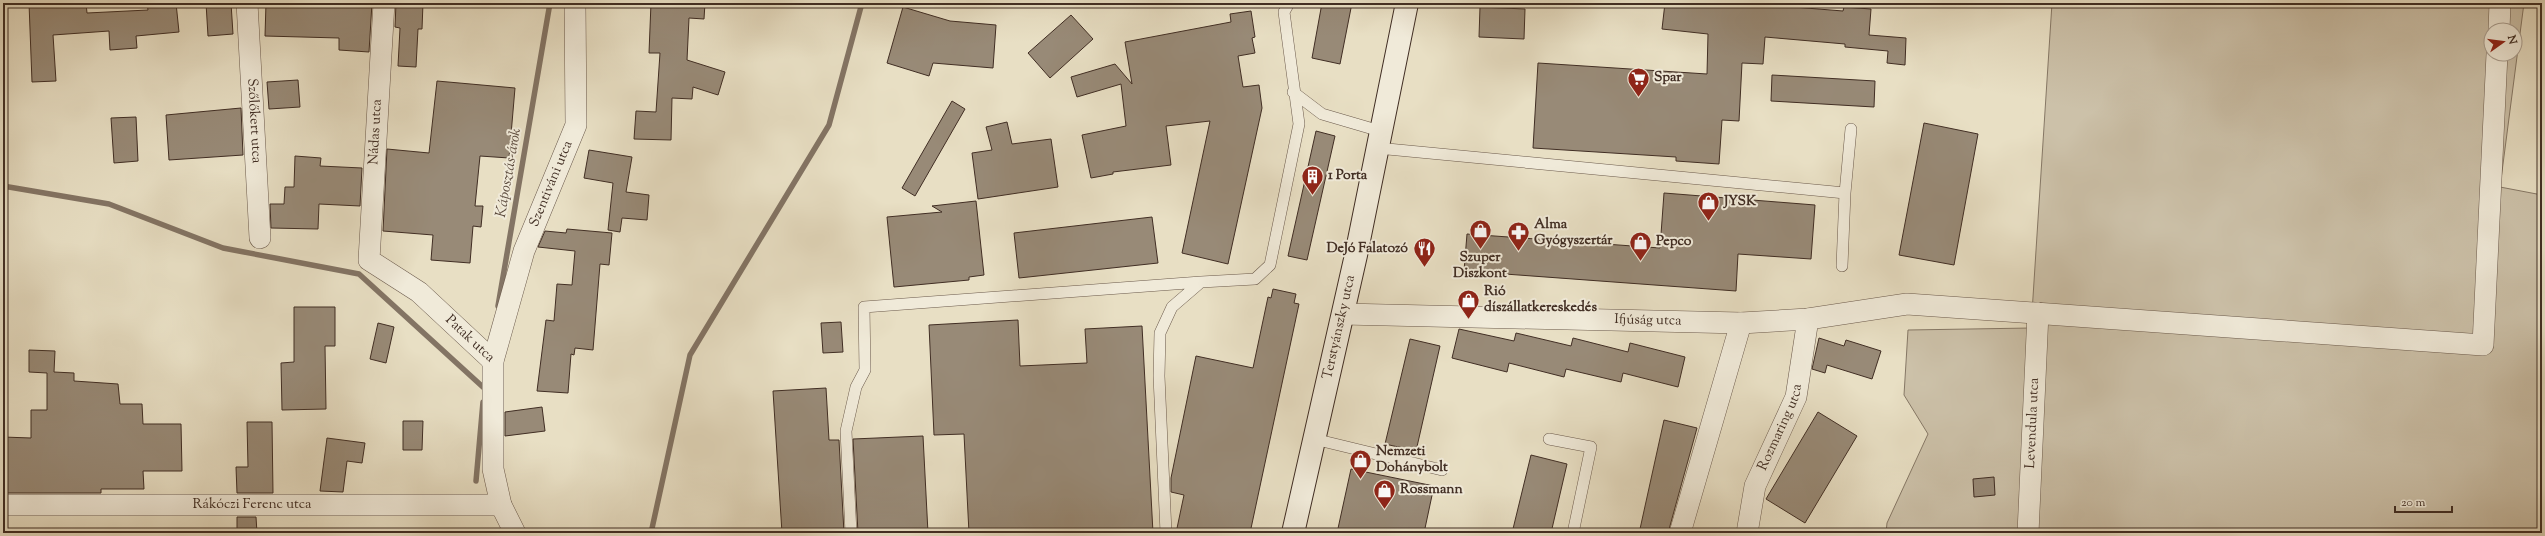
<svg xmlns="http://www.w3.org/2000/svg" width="2545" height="536" font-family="'Sorts Mill Goudy',serif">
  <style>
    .green { fill: #ccc1a9; stroke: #867866; fill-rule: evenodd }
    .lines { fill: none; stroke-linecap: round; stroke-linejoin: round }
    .stream { stroke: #837464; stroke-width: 5.5 }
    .building { fill: #988a77; stroke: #412e24 }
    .lane-casing { stroke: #6b5a4c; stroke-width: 12 }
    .street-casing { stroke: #6b5a4c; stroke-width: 22 }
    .secondary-casing { stroke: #412e24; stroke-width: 24 }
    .lane { stroke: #f0ead9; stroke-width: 11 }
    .street { stroke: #f0ead9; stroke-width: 21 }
    .secondary { stroke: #f0ead9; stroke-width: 22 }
    .labels { text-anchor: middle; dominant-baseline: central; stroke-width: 4; stroke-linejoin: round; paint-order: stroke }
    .poi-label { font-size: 14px; font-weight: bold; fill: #412e24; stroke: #f0ead9; text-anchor: start }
    .street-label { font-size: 14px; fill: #412e24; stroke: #f0ead9 }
    .water-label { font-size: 15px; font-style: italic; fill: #5c4b3e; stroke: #f0ead9 }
  </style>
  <rect width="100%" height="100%" fill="#e8dfc4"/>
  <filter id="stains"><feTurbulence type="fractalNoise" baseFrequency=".005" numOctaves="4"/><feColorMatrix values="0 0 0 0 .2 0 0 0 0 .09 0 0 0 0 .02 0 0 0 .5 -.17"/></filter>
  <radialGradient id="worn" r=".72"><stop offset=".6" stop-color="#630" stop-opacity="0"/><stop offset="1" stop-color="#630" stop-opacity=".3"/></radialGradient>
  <path class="green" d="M2052 3H2524L2500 187 2542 195V533H1886L1887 523 1928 434 1904 395 1908 330 2031 328ZM2491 30H2515V54H2491Z"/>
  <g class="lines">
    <path class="stream" d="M3 186 109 204 223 248 359 274 484 388
      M498 306 550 3
      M476 481 483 402
      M651 533 690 355 829 125 862 3"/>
  </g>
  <path class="building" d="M29 3H86L87 13 148 10 147 3H176L179 32 136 36 137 48 110 50 109 31 53 35 56 81 32 82Z
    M206 3H231L233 34 208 36Z
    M266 3H372L369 52 339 50V38L265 36Z
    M396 3H423L422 29H418L416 67 398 66 400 28 395 27Z
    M651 3H705L704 19 689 18 687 60 725 72 718 95 693 87 692 99 672 98 671 140 634 139 636 111 656 112 660 53H649Z
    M1322 3H1352L1340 64 1312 58Z
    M1665 3H1744L1843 11 1844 7 1871 9 1869 35 1906 38 1905 65 1887 63 1888 51 1845 47V44L1765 37 1763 64 1742 63 1739 121 1722 120 1719 164 1676 161V157L1533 148 1538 63 1707 74 1708 34 1662 29Z
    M903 7 950 21 996 25 993 68 933 63 929 76 887 63Z
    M1480 7 1525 9 1524 39 1479 37Z
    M1251 11 1255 37 1252 38 1255 53 1238 56 1243 87 1259 85 1262 108 1228 264 1182 253 1210 121 1166 126 1171 165 1113 172V174L1091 178 1082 135 1126 126 1121 84 1077 97 1071 77 1115 64 1132 84 1125 42 1231 22 1230 14Z
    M1071 15 1093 39 1050 78 1028 53Z
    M1772 75 1875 81 1874 107 1771 101Z
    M298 80 300 107 269 109 267 82Z
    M437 81 515 88 509 158 480 156 475 206H483L481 227 473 226 470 263 431 260 433 235 383 231 387 149 429 153Z
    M952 101 965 109 915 196 902 188Z
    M241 108 243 155 169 160 166 115Z
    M136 117 138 161 114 163 111 118Z
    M1007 122 1012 144 1051 139 1058 187 978 199 972 153 992 150 986 127Z
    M1924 123 1978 134 1954 265 1899 255Z
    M1316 131 1335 136 1307 260 1288 256Z
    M589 150 632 157 626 192 649 195 647 220 622 218 620 232 608 230 613 183 584 178Z
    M295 156 321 158 320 166 362 168 360 206 319 204 318 229 271 228 270 204H284L285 187H294Z
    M1664 193 1815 205 1811 259 1738 254 1736 291 1464 271 1467 234 1660 248Z
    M976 201 984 275 969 277V280L894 287 887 217 942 212 932 206Z
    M1152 217 1158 263 1019 278 1014 233Z
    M567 229 612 233 609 265 600 264 593 350 575 348 574 355 571 354 568 393 537 391 546 320 554 321 557 284 572 285 575 251 538 247 545 231 566 233Z
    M1273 289 1296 294 1294 303 1299 304 1250 533H1176L1184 495 1171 492V478L1196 356 1253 368 1268 297 1271 298Z
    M294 307H335V346H325L326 409 282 410 281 363 294 362Z
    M1018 320 1020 366 1087 363 1085 329 1142 326 1153 533H969L964 434 934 435 929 325Z
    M841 322 843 352 823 353 821 323Z
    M378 323 394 327 386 363 370 359Z
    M1459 329 1514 341 1516 333 1571 346 1573 338 1628 352 1630 343 1685 357 1678 387 1623 373 1621 382 1566 369 1564 377 1509 363 1507 372 1452 358Z
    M1819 338 1844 346 1846 340 1881 351 1872 379 1827 365 1825 373 1812 369Z
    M1410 339 1440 346 1416 451 1385 444Z
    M29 350 55 351 54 372 74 373V381L118 384 120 404H142L143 424H181L182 471H143L144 489H101V493H3V437L31 438V410H47V373L29 372Z
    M826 388 829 440H839L844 533H782L773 391Z
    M542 407 545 431 505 436V412Z
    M1818 412 1857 436 1805 523 1766 499Z
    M1664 420 1697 428 1668 533H1658L1640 529Z
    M403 421H423L422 450H403Z
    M247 422H272L273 493H237L236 467H248Z
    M923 436 928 533H858L853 439Z
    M327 438 365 443 362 463 347 461 343 492 320 491Z
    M1531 455 1567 464 1551 533H1512Z
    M1351 469 1434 486 1424 533H1337Z
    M1994 477 1995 495 1974 497 1973 479Z
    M237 517H256L257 533H237Z"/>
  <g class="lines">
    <defs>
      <path id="lane" d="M1293 92 1322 114 1380 131
        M1377 148 1845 193 1851 129
        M1842 266 1845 193
        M1314 439 1442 470
        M1549 439 1591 447 1573 533
        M851 533 846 431 856 387 865 370 864 307 1201 282
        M1166 533 1159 376 1160 333 1172 307 1201 282 1255 279 1270 265 1299 124 1284 12 1289 3"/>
      <g id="street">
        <path id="s1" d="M247 3 260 238"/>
        <path id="s2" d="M384 3 369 260 419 292 493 361"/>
        <path d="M2499 30 2500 3"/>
        <path id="s3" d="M1343 314 1741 323 1808 319 1907 304 2483 345 2497 54"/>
        <path id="s4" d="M3 505H501"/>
        <path id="s5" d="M515 533 501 505 493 469V361L524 251 576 125 575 3"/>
        <path d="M1680 533 1741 323"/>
        <path id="s6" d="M1747 533 1755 486 1796 397 1808 319"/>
        <path id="s7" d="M2028 533 2038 313"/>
      </g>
      <g id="secondary">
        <path id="s8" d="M1293 533 1356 255 1407 3"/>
      </g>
    </defs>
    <use href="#lane" class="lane-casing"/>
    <use href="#street" class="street-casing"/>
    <use href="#secondary" class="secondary-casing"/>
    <use href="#lane" class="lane"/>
    <use href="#street" class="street"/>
    <use href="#secondary" class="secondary"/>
  </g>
  <defs>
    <symbol id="supermarket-pin" viewBox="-11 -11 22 30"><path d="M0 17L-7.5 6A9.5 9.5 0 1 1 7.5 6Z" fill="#8f2418" stroke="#f0ead9"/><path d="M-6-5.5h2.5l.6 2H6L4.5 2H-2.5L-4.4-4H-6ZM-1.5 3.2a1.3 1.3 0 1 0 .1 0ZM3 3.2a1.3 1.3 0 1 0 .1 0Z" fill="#fff"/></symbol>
    <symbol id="building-pin" viewBox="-11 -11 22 30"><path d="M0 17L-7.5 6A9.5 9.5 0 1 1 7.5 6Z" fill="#8f2418" stroke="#f0ead9"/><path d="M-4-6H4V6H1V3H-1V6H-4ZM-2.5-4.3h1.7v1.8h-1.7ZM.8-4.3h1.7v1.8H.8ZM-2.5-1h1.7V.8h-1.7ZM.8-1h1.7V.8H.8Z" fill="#fff"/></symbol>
    <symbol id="shop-pin" viewBox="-11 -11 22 30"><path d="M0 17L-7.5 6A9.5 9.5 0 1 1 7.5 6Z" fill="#8f2418" stroke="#f0ead9"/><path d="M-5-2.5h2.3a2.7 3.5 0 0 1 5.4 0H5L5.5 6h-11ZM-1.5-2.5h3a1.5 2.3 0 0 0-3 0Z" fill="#fff"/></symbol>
    <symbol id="pharmacy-pin" viewBox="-11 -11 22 30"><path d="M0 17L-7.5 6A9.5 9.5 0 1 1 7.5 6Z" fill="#8f2418" stroke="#f0ead9"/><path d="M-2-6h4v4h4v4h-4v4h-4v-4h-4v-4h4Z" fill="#fff"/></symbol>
    <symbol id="restaurant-pin" viewBox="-11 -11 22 30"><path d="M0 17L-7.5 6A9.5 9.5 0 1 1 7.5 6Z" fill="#8f2418" stroke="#f0ead9"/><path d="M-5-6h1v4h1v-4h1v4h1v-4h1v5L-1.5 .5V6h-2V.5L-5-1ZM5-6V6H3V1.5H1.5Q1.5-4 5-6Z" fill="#fff"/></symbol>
  </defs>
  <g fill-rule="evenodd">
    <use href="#supermarket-pin" x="1626" y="66" width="25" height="34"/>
    <use href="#building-pin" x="1300" y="164" width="25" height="34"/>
    <use href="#shop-pin" x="1696" y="190" width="25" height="34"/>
    <use href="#shop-pin" x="1468" y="218" width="25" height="34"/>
    <use href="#pharmacy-pin" x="1506" y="220" width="25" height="34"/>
    <use href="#shop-pin" x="1628" y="230" width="25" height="34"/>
    <use href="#restaurant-pin" x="1412" y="236" width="25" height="34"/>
    <use href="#shop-pin" x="1456" y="288" width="25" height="34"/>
    <use href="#shop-pin" x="1348" y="448" width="25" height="34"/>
    <use href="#shop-pin" x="1372" y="478" width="25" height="34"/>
  </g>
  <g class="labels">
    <g class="poi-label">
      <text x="1654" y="78">Spar</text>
      <text x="1328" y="176">1 Porta</text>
      <text x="1724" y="202">JYSK</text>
      <text x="1534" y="225">Alma<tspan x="1534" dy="16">Gyógyszertár</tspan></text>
      <text x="1656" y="242">Pepco</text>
      <text x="1408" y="249" text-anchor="end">DeJó Falatozó</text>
      <text x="1480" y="258" text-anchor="middle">Szuper<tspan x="1480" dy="16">Diszkont</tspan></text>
      <text x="1484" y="292">Rió<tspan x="1484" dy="16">díszállatkereskedés</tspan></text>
      <text x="1376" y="452">Nemzeti<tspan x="1376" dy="16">Dohánybolt</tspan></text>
      <text x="1400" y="490">Rossmann</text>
    </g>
    <g class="street-label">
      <text stroke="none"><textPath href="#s1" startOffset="118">Szőlőkert utca</textPath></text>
      <text transform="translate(376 132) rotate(-87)">Nádas utca</text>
      <text stroke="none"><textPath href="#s5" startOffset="363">Szentiváni utca</textPath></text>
      <text stroke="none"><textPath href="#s3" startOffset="305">Ifjúság utca</textPath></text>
      <text stroke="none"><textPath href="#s8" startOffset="211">Terstyánszky utca</textPath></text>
      <text stroke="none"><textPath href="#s2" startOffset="386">Patak utca</textPath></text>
      <text stroke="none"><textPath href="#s7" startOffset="110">Levendula utca</textPath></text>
      <text stroke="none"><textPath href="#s6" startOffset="112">Rozmaring utca</textPath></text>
      <text stroke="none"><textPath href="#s4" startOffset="249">Rákóczi Ferenc utca</textPath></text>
    </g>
    <g class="water-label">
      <text transform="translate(509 173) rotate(-80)">Káposztás-árok</text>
    </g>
  </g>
  <rect width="2545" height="536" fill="none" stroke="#e8dfc4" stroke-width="16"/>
  <rect x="4" y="4" width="2537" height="528" fill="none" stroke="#412e24" stroke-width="2"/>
  <rect x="8" y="8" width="2529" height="520" fill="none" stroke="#412e24"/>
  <g transform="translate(2503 42) rotate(76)"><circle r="19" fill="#f0ead9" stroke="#aa9f91"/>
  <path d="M0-3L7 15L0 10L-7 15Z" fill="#8f2418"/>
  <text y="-6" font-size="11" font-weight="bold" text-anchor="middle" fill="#412e24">N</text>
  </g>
  <path d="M2395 506v6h57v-6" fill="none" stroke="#412e24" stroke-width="2"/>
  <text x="2401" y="506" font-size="12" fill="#412e24" stroke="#f0ead9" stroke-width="3" paint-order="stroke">20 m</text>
  <rect width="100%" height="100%" filter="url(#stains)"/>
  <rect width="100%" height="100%" fill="url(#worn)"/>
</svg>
